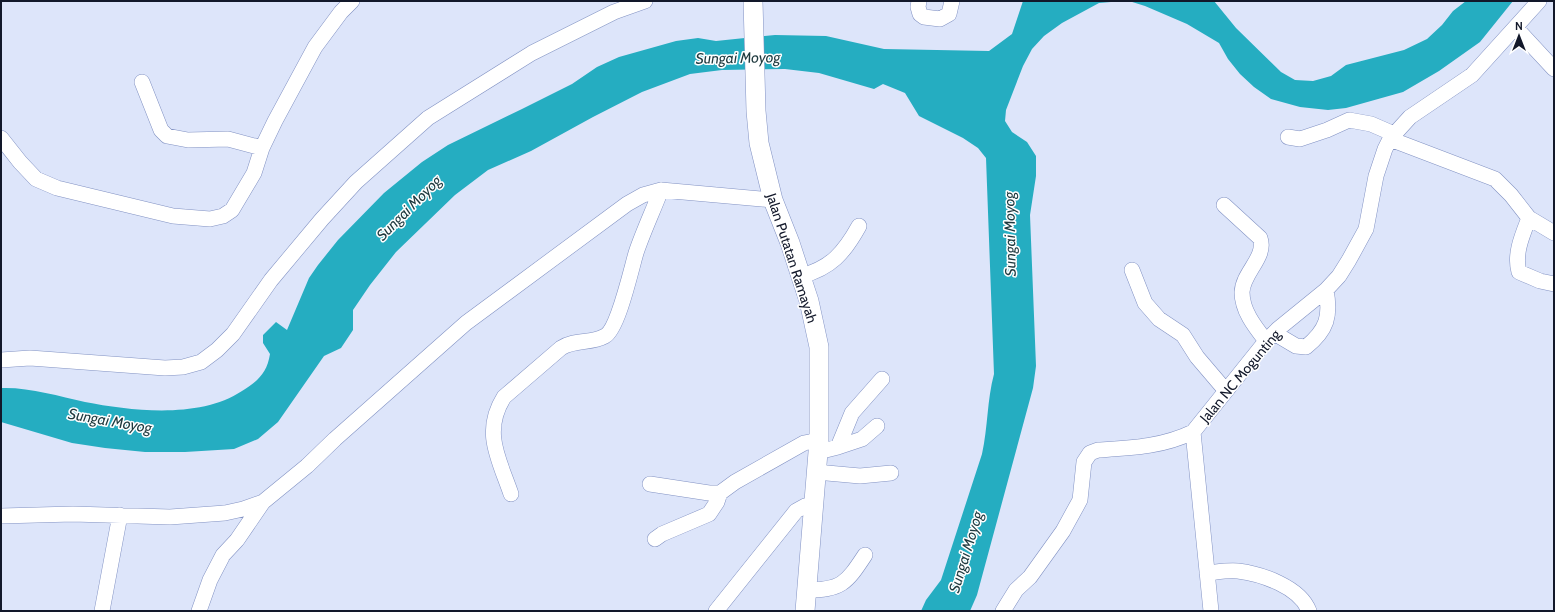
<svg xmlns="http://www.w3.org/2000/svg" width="1555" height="612" font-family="Cabin,sans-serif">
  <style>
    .water { fill: #25adc1 }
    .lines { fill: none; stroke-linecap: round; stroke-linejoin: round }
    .minor-casing { stroke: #8292c3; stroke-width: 16 }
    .major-casing { stroke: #8292c3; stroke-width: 20 }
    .minor { stroke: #fff; stroke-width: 15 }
    .major { stroke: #fff; stroke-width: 19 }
    .labels { text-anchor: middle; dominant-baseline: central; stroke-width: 3; stroke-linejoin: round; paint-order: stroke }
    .street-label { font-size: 14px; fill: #12182a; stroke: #fff }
    .water-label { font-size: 15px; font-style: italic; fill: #1e393e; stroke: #fff }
  </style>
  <rect width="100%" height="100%" fill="#dde5fa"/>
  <path class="water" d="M1023 1H1123L1099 3 1062 23 1044 36 1032 49 1023 66 1006 110 1005 121 1012 132 1027 142 1036 156V176L1030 215 1036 366 1033 388 977 595 970 611H921L926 600 941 580 982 454C988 427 987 400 994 374L986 158 978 148 963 138 919 116 905 93 883 84 874 89 819 73 785 69 722 70 690 74 642 92 593 117 531 151 488 170 455 195 396 252 370 285 353 310V330L341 348 324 356 278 422 258 439 234 449 185 452H145L105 448 72 443 1 422V388C29 387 58 396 85 402 132 411 200 419 242 391 258 381 267 373 270 354L263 343V335L276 322 287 330 309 278 318 265 338 240 384 193 422 162 448 145 522 109 572 84 597 67 619 57 676 41 698 38 716 41 775 35 826 36 884 49 989 51 1012 34Z
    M1129 1H1214L1236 28 1281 72 1295 80 1313 81 1331 76 1346 65 1404 50 1427 39 1442 25 1453 11 1466 1H1513L1480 42 1439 71 1403 92 1346 108 1328 110 1300 107 1271 99 1254 87 1240 74 1228 59 1219 43 1187 24 1145 6Z"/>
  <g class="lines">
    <defs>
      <path id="minor" d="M919 1 918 7 920 14 924 17 940 19 949 14 952 1
        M1516 28 1554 69
        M142 82 161 130 167 136 188 140 228 139 262 148
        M1288 137 1300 139 1327 130 1349 120 1371 124 1394 134
        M1 138 20 162 36 179 57 188 173 216 210 219 223 216 232 210 254 173 262 148 275 121 315 47 341 12 352 1
        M1390 139 1495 179 1511 195 1529 218 1554 233
        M1224 205 1260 238C1267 257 1243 272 1242 292 1242 311 1255 327 1266 341
        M1529 218C1522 236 1514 254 1519 272L1540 281 1554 284
        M1132 270 1145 303 1159 319 1183 335 1197 357 1226 391
        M801 276C831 268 844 253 859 226
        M1274 333 1296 346 1306 347C1327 330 1331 316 1326 290
        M1 360 30 358 165 368 183 367 201 362 217 350 233 334 271 280 322 219 356 182 428 118 532 53 614 12 645 1
        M838 447 862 439 877 426
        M818 452 838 447 852 413 882 379
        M816 472 860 476 891 473
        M650 484 709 493H720L735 482 804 443 819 440
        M511 494C499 459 482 432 504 397L561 348C575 339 591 344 605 336 618 329 631 270 636 253 643 232 653 211 661 190
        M1 516 73 514 170 517 225 513 243 509 263 502 307 466 335 439 466 323 627 204 643 195 661 190 773 200
        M655 539 662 534 709 514 717 502 720 493
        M1207 573C1217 572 1228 570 1238 571 1262 574 1300 587 1309 611
        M806 590C841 590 846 584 865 555
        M102 611 120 515
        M199 611 210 580 223 555 237 540 263 502
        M716 611 796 511 805 506 814 504
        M1003 611 1016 590 1030 577 1063 531 1080 500 1084 462 1090 453 1098 450C1131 448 1162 447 1193 432
        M1211 611 1193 432 1266 341 1278 329 1326 290 1339 276 1349 260 1366 229 1376 176 1385 149 1390 139 1410 117 1472 75 1539 1"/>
      <path id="major" d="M753 1 756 111 759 143 773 200 790 243 809 301 819 347V440L805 611"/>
    </defs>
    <use href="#minor" class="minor-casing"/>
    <use href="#major" class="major-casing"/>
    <use href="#minor" class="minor"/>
    <use href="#major" class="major"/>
  </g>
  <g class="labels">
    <g class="street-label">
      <text transform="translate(792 258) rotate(72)">Jalan Putatan Ramayah</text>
      <text transform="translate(1240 376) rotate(-50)">Jalan NC Mogunting</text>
    </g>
    <g class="water-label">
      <text transform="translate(738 58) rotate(-1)">Sungai Moyog</text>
      <text transform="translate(409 208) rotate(-45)">Sungai Moyog</text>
      <text transform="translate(1010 234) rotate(-91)">Sungai Moyog</text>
      <text transform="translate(110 421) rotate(10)">Sungai Moyog</text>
      <text transform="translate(966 552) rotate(-73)">Sungai Moyog</text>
    </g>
  </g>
  <rect width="1555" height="612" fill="none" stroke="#12182a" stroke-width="4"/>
  <g transform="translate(1519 36)" stroke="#ffffff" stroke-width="3" paint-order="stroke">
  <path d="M0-3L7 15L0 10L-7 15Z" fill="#12182a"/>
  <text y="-6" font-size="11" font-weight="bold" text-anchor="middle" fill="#12182a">N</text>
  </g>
</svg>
